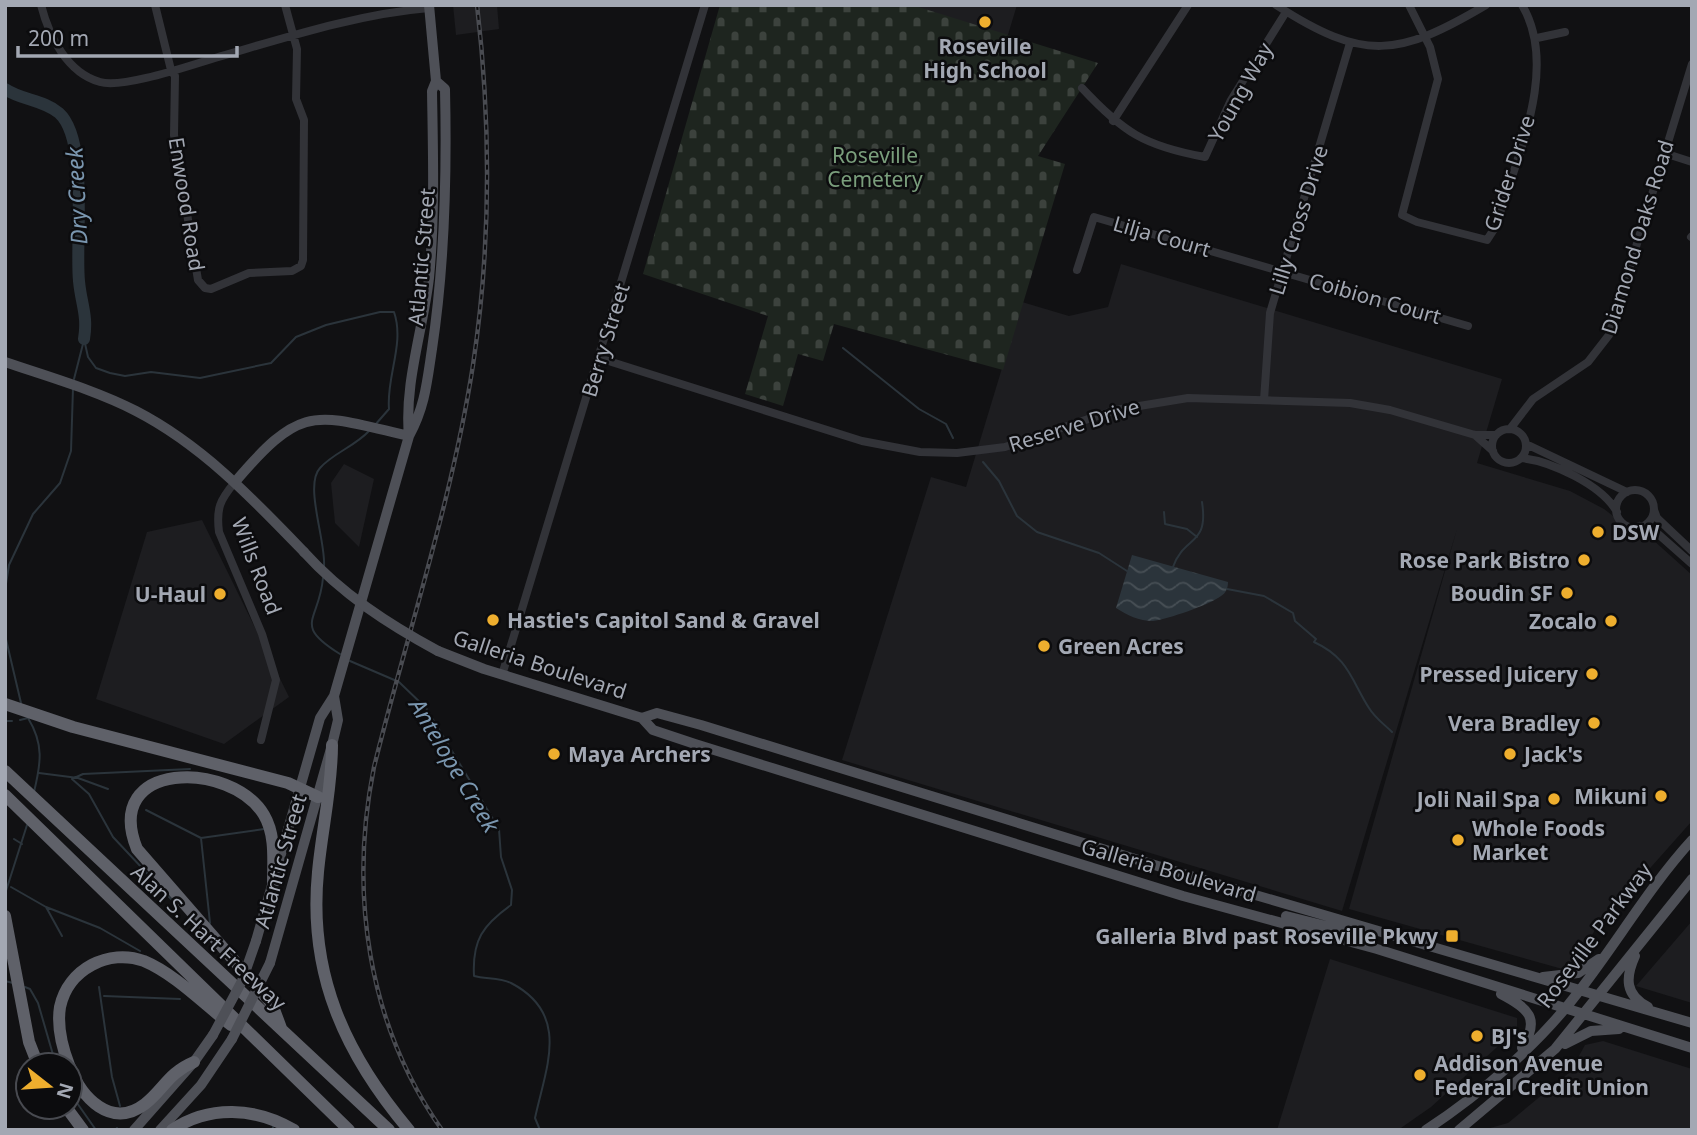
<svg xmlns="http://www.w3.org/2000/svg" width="1697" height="1135" font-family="'Noto Sans',sans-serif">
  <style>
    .built { fill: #1d1d20 }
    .cemetery { fill: url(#cemetery-stones) }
    .water { fill: url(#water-waves) }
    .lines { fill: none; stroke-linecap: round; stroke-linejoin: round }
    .stream { stroke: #2b343b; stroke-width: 2 }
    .river { stroke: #2b343b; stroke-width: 12 }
    .minor { stroke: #323338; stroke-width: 8 }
    .major { stroke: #4e5057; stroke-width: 10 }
    .highway { stroke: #5f6169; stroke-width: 12 }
    .rail-casing { stroke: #494b51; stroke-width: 4.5 }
    .rail { stroke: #0c0c0e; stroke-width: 2; stroke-dasharray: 5; stroke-linecap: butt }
    .major-bridge { stroke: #4e5057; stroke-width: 10 }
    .poi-dot { fill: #eeae2e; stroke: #0c0c0e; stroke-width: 2.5 }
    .labels { text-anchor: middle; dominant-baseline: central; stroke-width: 5; stroke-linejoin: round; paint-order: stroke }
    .poi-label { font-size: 21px; font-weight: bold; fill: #a3a8b3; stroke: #0c0c0e; text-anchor: end }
    .street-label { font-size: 21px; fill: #a3a8b3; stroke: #0c0c0e }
    .park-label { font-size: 21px; fill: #7a9e7c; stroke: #0c0c0e }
    .water-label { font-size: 23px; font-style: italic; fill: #7a96af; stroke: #0c0c0e }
  </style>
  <defs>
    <pattern id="cemetery-stones" width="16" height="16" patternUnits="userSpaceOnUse" patternTransform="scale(1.75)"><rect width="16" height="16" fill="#1e251f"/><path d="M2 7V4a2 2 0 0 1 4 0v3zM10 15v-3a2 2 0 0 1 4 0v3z" fill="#3c423d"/></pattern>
    <pattern id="water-waves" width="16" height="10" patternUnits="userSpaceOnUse" patternTransform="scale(1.75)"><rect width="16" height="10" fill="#2b343b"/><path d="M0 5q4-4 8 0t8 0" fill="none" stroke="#474f55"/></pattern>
  </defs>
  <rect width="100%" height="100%" fill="#111113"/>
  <path class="built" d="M453 5H497L499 29 456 35Z
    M907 5H1017L1007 38Z
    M1121 264 1502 379 1477 463 1570 491 1604 509 1639 536 1652 539 1692 575V821L1595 930 1576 964 1566 970 1349 909 1457 529 1342 911 842 760 931 477 966 487 1022 302 1069 316 1108 307Z
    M344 464 374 479 359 547 335 523 331 483Z
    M202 520 289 697 224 744 96 699 147 532Z
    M1692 921V1003L1636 986Z
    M1330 959 1517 1018V1029L1431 1107 1398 1130H1277Z
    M1603 1041 1692 1069V1130H1483L1508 1123 1570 1072 1585 1045Z"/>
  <path class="cemetery" d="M720 5H912L1098 63 1038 156 1065 164 1003 370 834 324 823 361 798 354 783 406 745 394 768 316 643 274Z"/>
  <path class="water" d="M1132 555 1228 582C1228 588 1226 593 1221 596 1209 605 1168 619 1153 621 1139 621 1127 615 1116 608Z"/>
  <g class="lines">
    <path class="stream" d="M84 339 88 357 96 368 110 373 125 376 151 372 200 378 271 363 296 337 326 325 380 312H394C405 344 386 377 389 409L375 425
      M843 348 919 409 946 424 953 438
      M74 379 84 340
      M983 462 999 481 1017 516 1037 532 1099 553 1127 571
      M1164 512 1165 524 1187 529 1197 537
      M324 566C326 541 304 485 320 468 333 453 354 447 369 431
      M1173 567C1184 535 1209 547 1202 502
      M323 578C319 622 292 624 340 654
      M1227 589 1264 596 1293 613 1295 621 1316 639 1314 642C1349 658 1351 680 1369 708 1375 718 1384 724 1392 732
      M5 590 9 565 33 514 60 483 71 451 73 388
      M5 635 21 703
      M350 661 399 682 426 708 499 829 501 857 512 890 511 905C483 925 472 940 474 976 485 979 501 978 511 983 571 1014 546 1067 535 1118L540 1130
      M28 718C44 744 41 763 34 792
      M20 720 28 718
      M5 721H12
      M39 773 78 778 108 789
      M146 810 201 838 210 923
      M5 833H6
      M201 838 264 829
      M14 839 22 844
      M11 887 46 907 62 936
      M5 894 27 825
      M173 901 113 837 89 794 72 779 83 774 190 769
      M46 907 100 928 140 951
      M5 981 13 983
      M25 987 30 989 38 1003 56 1065
      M99 987 112 1077 120 1106
      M104 996 180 999
      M70 1093 96 1130
      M115 1130 117 1128
      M272 1130 273 1127"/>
    <path class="river" d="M5 89C21 100 44 100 59 113 89 140 75 242 79 281 81 304 88 315 84 339"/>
    <path class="minor" d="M41 5C49 36 67 73 100 82 123 89 191 65 215 58 284 38 357 14 429 8
      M155 5 171 70 175 76 174 135 198 280 205 288 211 289 249 273 292 271 301 266 303 260 304 120 296 99 297 49 285 5
      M1276 5C1364 62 1398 57 1486 5
      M1409 5 1430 47 1438 79 1402 215 1417 222 1487 240 1496 226C1515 160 1560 69 1522 5
      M1537 38 1565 32
      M1082 88C1123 132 1144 146 1205 157L1231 100 1286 12
      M1113 121 1188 5
      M1664 153 1692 162
      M1691 237 1692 236
      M1077 270 1094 217 1468 326
      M599 358 862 441 920 452 957 453 1005 447 1115 410 1188 398 1350 403 1390 410 1475 435H1496
      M1264 400 1270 313 1350 43
      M1492 446a17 17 0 1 1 34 0a17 17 0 1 1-34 0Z
      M1510 429 1533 399 1588 362 1609 335 1692 64
      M1475 435 1493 451
      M1526 444 1627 492
      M1521 458C1551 461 1602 485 1617 512
      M235 482C220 500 216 508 219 532L262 634 276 680 261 740
      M1616 509a19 19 0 1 1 38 0a19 19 0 1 1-38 0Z
      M1654 510 1657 518 1692 551
      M1640 526 1657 533 1692 564
      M502 675 705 5"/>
    <path class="major" d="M5 362C49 377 95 390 136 411 202 445 253 499 304 552
      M409 436C404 384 423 330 429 278 435 216 433 153 432 91L436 81 429 5
      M235 482C303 402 314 414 409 436
      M438 651 484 669 642 718 653 730 695 744 1183 896 1377 949 1692 1048
      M642 718 657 713 701 725 1187 875 1692 1023
      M1286 916 1346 931 1357 926
      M256 941 320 718 334 696 409 436C425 407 427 382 432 349 445 263 447 176 445 89L436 81
      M1635 956C1625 978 1625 995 1648 1007
      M270 963 332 745 338 720 334 696
      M1543 977 1578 973 1599 959
      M1501 994C1528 1008 1541 1018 1522 1048
      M1565 1044 1591 1031 1619 1029
      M134 1130 194 1062 213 1035
      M160 1130 201 1085 232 1039
      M1426 1130C1482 1093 1539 1044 1580 990 1618 941 1650 886 1692 840
      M1459 1130 1555 1049 1692 879"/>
    <path class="highway" d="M5 704 73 727 288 783 318 797
      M332 745C332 788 322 829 318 872 308 974 345 1054 409 1130
      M5 771 389 1130
      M5 795 349 1130
      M273 884C273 861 276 835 264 815 231 760 101 760 137 849L272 1004 281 1028
      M5 916 29 1042 38 1065
      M69 1065C62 1047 57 1026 60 1007 68 969 109 948 144 961 175 974 205 1005 231 1025
      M70 1067C81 1097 111 1130 145 1104 164 1089 168 1073 194 1062
      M66 1107 83 1130
      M172 1130C209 1105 255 1107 294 1130"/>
    <defs>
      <path id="rail" d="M442 1130C367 1024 349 892 374 767 407 634 452 501 473 365 491 246 491 125 477 5"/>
    </defs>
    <use href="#rail" class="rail-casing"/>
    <use href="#rail" class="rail"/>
    <path class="major-bridge" d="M304 552C342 594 388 624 438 651
      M213 1035 242 981 256 941
      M232 1039 270 963"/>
  </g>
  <g class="poi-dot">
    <circle cx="985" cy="22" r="7"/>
    <circle cx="1598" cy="532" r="7"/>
    <circle cx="1584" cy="560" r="7"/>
    <circle cx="1567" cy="593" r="7"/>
    <circle cx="220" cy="594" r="7"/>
    <circle cx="493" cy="620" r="7"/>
    <circle cx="1611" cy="621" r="7"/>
    <circle cx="1044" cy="646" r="7"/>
    <circle cx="1592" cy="674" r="7"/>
    <circle cx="1594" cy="723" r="7"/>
    <circle cx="554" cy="754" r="7"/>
    <circle cx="1510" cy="754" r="7"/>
    <circle cx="1661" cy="796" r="7"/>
    <circle cx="1554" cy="799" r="7"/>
    <circle cx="1458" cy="840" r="7"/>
    <rect x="1445" y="929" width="14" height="14" rx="3.5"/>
    <circle cx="1477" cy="1036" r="7"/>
    <circle cx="1420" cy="1075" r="7"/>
  </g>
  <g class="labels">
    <g class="poi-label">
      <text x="985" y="46" text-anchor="middle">Roseville<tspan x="985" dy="24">High School</tspan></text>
      <text x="1612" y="532" text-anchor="start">DSW</text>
      <text x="1570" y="560">Rose Park Bistro</text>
      <text x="1553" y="593">Boudin SF</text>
      <text x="206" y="594">U-Haul</text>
      <text x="507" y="620" text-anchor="start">Hastie's Capitol Sand &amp; Gravel</text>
      <text x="1597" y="621">Zocalo</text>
      <text x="1058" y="646" text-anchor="start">Green Acres</text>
      <text x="1578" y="674">Pressed Juicery</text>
      <text x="1580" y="723">Vera Bradley</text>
      <text x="568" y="754" text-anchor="start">Maya Archers</text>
      <text x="1524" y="754" text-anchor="start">Jack's</text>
      <text x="1647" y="796">Mikuni</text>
      <text x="1540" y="799">Joli Nail Spa</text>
      <text x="1472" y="828" text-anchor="start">Whole Foods<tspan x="1472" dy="24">Market</tspan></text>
      <text x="1438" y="936">Galleria Blvd past Roseville Pkwy</text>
      <text x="1491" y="1036" text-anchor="start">BJ's</text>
      <text x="1434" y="1063" text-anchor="start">Addison Avenue<tspan x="1434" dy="24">Federal Credit Union</tspan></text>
    </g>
    <g class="street-label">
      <text transform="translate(1240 92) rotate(-61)">Young Way</text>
      <text transform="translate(1509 173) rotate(-72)">Grider Drive</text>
      <text transform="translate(187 204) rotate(81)">Enwood Road</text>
      <text transform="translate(1298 220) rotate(-73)">Lilly Cross Drive</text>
      <text transform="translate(1162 236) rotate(16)">Lilja Court</text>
      <text transform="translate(1637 237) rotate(-73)">Diamond Oaks Road</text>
      <text transform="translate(421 257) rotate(-85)">Atlantic Street</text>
      <text transform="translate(1375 298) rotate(16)">Coibion Court</text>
      <text transform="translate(605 340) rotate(-73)">Berry Street</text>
      <text transform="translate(1074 425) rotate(-17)">Reserve Drive</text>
      <text transform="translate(257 566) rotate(69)">Wills Road</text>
      <text transform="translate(540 664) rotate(18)">Galleria Boulevard</text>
      <text transform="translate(280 861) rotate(-74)">Atlantic Street</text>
      <text transform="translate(1169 870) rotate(16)">Galleria Boulevard</text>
      <text transform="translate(1594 935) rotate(-53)">Roseville Parkway</text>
      <text transform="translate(209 937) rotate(43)">Alan S. Hart Freeway</text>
    </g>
    <g class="park-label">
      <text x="875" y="155">Roseville<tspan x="875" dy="24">Cemetery</tspan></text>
    </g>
    <g class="water-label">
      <text transform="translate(76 196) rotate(-93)">Dry Creek</text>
      <text transform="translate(455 765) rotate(59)">Antelope Creek</text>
    </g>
  </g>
  <rect width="1697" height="1135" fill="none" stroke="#a3a8b3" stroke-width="14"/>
  <g transform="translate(49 1086) rotate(107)"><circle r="33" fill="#0c0c0e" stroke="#484a50" stroke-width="2"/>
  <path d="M0-5L12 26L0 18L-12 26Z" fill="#eeae2e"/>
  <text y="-10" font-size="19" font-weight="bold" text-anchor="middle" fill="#a3a8b3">N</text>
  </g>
  <path d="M18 46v10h219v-10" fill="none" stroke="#a3a8b3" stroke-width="3.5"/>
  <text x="28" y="46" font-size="21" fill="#a3a8b3" stroke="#0c0c0e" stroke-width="5" paint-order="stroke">200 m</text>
</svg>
